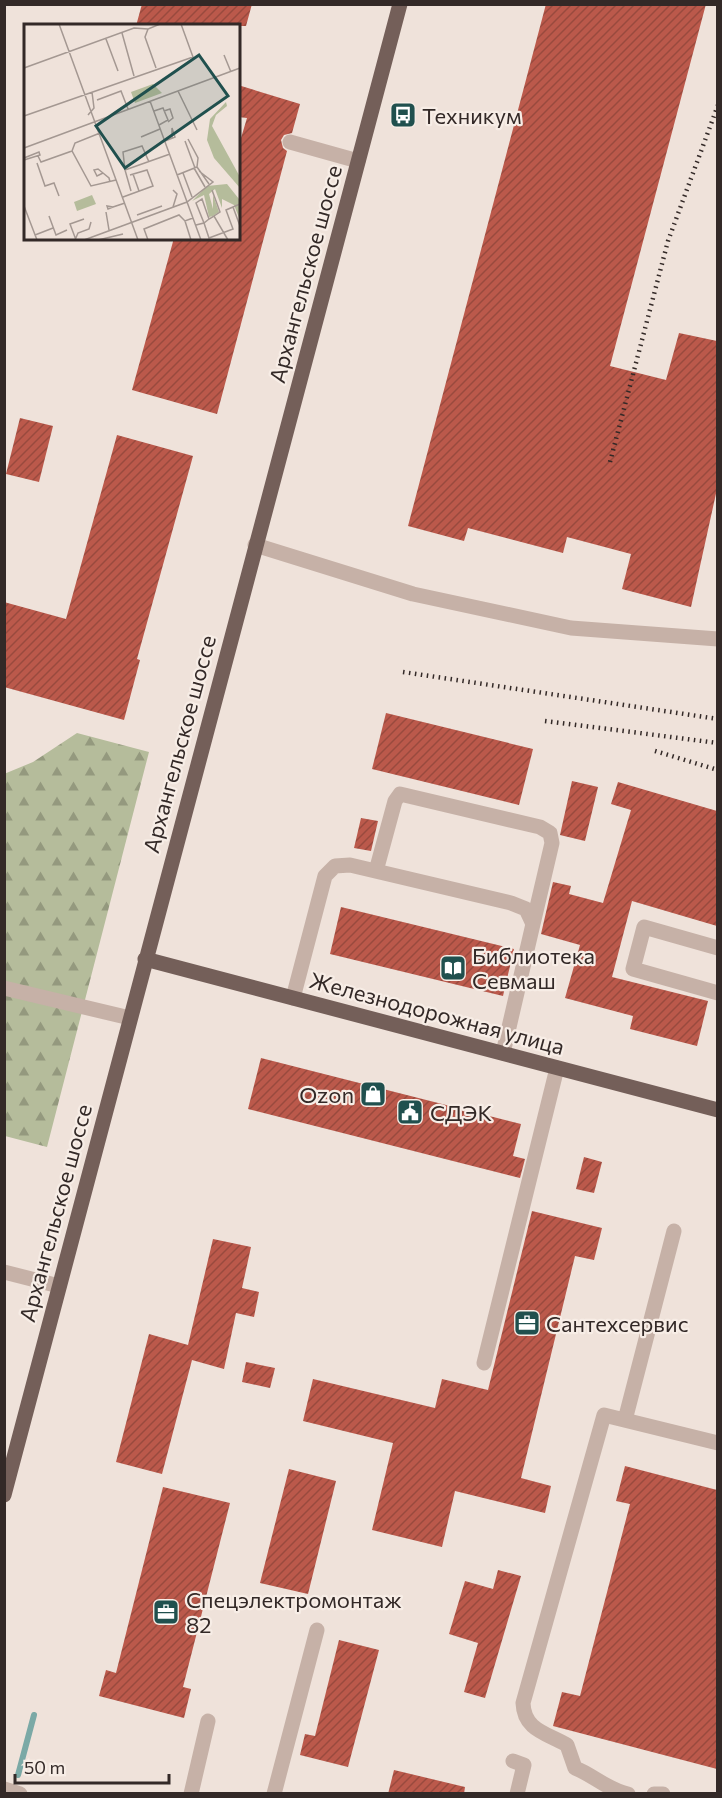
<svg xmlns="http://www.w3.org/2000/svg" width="722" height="1798" font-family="Commissioner,sans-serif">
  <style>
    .forest { fill: url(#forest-firs) }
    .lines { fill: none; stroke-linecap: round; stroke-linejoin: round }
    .stream { stroke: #7ba9a6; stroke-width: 6 }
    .building { fill: url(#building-hatch) }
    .minor { stroke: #c6b1a7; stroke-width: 15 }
    .major { stroke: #745f59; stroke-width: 15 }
    .rail { stroke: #332927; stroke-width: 4.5; stroke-dasharray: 1.5 4.5; stroke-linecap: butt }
    .labels { text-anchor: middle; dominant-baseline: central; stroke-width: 4.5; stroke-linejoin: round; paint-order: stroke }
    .poi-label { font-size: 22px; fill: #332927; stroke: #f7ede6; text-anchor: start }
    .street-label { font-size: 22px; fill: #332927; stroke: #f7ede6 }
    .inset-road { fill: none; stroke: #a49892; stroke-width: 1.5 }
    .view { fill: #20504e; fill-opacity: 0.15; stroke: #20504e; stroke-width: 3 }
    .inset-edge { fill: none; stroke: #332927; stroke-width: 3 }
  </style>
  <defs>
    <pattern id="forest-firs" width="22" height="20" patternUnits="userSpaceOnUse" patternTransform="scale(1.5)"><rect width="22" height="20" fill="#b5bc9b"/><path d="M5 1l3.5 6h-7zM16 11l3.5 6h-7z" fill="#94997e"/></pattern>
    <pattern id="building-hatch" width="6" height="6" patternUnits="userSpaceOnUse" patternTransform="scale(1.5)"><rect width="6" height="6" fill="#bb594b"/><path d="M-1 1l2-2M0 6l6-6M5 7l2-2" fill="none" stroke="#994a3e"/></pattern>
  </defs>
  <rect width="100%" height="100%" fill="#efe2da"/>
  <path class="forest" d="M77 733 149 752 47 1147 5 1136 4 774 33 762Z"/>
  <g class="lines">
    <path class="stream" d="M18 1775 34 1715"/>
  </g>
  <path class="building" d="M142 4H252L246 26H136Z
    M546 4H706L610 366 666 380 679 333 717 341V489L691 607 622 589 631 554 567 537 563 553 468 528 464 541 408 526Z
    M238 85 300 104 292 133 284 135 281 140 283 148 287 151 217 414 132 390 174 238H238V148L247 118 238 117Z
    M20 418 53 426 39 482 6 474Z
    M117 435 193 456 137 659 140 660 124 720 4 687V602L66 619Z
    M386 713 533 749 519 805 372 769Z
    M572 781 598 787 585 841 560 835Z
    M618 782 717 811V926L632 901 612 977 708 1001 697 1046 630 1029 633 1016 565 998 580 945 541 934 553 882 571 886 569 894 603 903 631 810 611 804Z
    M361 818 378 821 371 851 354 848Z
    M341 907 514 949 503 996 330 954Z
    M261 1058 521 1124 513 1156 525 1159 520 1178 248 1109Z
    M584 1157 602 1162 594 1193 576 1189Z
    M532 1211 602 1228 594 1260 575 1256 521 1478 551 1486 545 1513 455 1491 442 1547 372 1530 393 1443 303 1421 313 1379 435 1408 442 1379 488 1390Z
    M213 1239 251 1247 242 1288 259 1292 254 1317 236 1313 224 1369 192 1360 162 1474 116 1462 149 1334 188 1345Z
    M246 1362 275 1368 270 1388 242 1382Z
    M625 1466 717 1490V1769L553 1726 562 1692 580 1696 630 1504 616 1501Z
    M289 1469 336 1481 308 1594 260 1583Z
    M163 1487 230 1503 183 1687 191 1689 184 1718 99 1696 106 1670 116 1673Z
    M498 1570 521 1576 485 1698 464 1692 478 1643 449 1634 465 1581 493 1589Z
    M339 1640 379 1650 348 1767 300 1755 305 1734 315 1736Z
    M394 1770 465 1787 464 1794H388Z"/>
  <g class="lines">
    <path class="minor" d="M290 142 358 161
      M255 545 413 594 571 628 718 639
      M376 871 395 801 400 794 540 827 550 833 552 843 533 924
      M718 948 644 927 633 969 718 993
      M4 988 130 1018
      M293 998 325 876 335 866 350 865 511 903 526 909 533 924 503 1053
      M4 1272 59 1286
      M484 1363 557 1068
      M625 1420 674 1231
      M513 1761 524 1765 517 1794
      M4 1789 20 1794
      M191 1794 208 1721
      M274 1794 317 1630
      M628 1794C608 1790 593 1775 575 1768L567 1745C546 1733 524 1730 523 1703L604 1415 718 1443
      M654 1794H663"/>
    <path class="major" d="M145 959 718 1110
      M4 1495 400 4"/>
    <path class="rail" d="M610 462 668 241 718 105
      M403 672 718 719
      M545 721 718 743
      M655 751 718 770"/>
  </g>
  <defs>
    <symbol id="bus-square" viewBox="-11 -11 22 22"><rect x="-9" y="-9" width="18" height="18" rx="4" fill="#20504e" stroke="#f7ede6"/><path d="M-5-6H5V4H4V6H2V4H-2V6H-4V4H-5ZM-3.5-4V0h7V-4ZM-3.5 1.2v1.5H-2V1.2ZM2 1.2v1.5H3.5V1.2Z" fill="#fff"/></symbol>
    <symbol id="library-square" viewBox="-11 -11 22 22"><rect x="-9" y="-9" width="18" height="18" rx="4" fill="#20504e" stroke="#f7ede6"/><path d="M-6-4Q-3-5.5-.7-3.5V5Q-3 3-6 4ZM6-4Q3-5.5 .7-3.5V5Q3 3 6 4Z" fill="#fff"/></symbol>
    <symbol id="shop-square" viewBox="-11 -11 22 22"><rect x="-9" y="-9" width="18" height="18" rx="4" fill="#20504e" stroke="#f7ede6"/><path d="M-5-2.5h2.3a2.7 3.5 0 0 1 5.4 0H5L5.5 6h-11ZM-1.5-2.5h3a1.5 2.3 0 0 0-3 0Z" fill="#fff"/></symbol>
    <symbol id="civic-square" viewBox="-11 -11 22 22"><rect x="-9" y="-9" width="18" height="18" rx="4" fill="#20504e" stroke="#f7ede6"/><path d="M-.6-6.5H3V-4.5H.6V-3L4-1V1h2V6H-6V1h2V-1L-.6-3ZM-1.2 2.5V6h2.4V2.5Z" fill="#fff"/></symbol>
    <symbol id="office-square" viewBox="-11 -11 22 22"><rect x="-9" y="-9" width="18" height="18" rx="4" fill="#20504e" stroke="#f7ede6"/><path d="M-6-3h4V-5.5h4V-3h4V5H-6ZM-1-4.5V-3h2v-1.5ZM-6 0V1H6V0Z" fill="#fff"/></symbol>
  </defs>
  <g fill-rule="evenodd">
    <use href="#bus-square" x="388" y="100" width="30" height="30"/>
    <use href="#library-square" x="438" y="953" width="30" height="30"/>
    <use href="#shop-square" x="358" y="1079" width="30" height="30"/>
    <use href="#civic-square" x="395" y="1097" width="30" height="30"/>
    <use href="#office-square" x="512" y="1308" width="30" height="30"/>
    <use href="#office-square" x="151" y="1597" width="30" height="30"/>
  </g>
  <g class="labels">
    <g class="poi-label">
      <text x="422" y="115">Техникум</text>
      <text x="472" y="955">Библиотека<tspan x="472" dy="25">Севмаш</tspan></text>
      <text x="354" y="1094" text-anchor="end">Ozon</text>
      <text x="430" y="1112">СДЭК</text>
      <text x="546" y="1323">Сантехсервис</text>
      <text x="186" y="1599">Спецэлектромонтаж<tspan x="186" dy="25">82</tspan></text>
    </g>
    <g class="street-label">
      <text transform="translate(305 274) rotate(-75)">Архангельское шоссе</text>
      <text transform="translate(179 744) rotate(-75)">Архангельское шоссе</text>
      <text transform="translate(437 1013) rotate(15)">Железнодорожная улица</text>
      <text transform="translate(55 1213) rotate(-75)">Архангельское шоссе</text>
    </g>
  </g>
  <g transform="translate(24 24)">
    <rect width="216" height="216" fill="#efe2da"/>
    <path d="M129 60 138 69 111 79 107 68ZM202 78 203 82 192 91 188 102 216 153V164L190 134 183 116 186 95ZM203 160 215 175 216 196 210 181 198 175V184L191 165 185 170 189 185V171L195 188 189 192 185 193 180 171 168 177 183 162Z" fill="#b5bc9b"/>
    <path d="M68 171 72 180 53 187 50 178Z" fill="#b5bc9b"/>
    <path class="inset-road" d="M35 0 114 216M98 9 110 52M82 15 94 47M200 31 207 48M0 44 110 4 124 5M132 44 121 13 124 5 136 0M154 67 173 106M73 76 97 67 104 85M126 77 177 216M130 87 139 84 144 96 135 101M140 87 146 85 149 94 144 98M64 91 70 84 68 68M0 92 169 33 157 0M117 113 136 105M164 115 174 134 173 143M141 117 151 113 148 104V114M161 117 171 144M0 124 216 44M48 127 51 119 76 109M14 132 17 138 48 127 67 162 92 156M0 134 15 128 16 131 0 136M13 139 21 162 30 159 35 172M170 144 181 163M101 146 99 128 118 122 125 138M79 149 73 152 70 146 74 145 79 149 85 154 86 158M159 149 168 173M109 150 115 167M153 151 173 143 185 160M188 166 196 188 190 192M107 167 101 146 146 130M99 173 129 162 123 146 106 151M0 182 13 216M89 183 83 182 84 185 89 183 101 179M149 183 153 170 149 166M209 183 216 202M82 188 85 206M113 191 138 182M25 192 32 211 43 206M185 195 178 175 172 179 180 199 185 195 190 192 204 216M161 197 167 216M172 201 180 199 185 214 209 205 202 186 216 180M11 211 29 204M51 216 54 209 65 205 67 198M52 216 46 200 60 195M60 216 163 178 189 158 175 147M74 216 99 210M124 216 120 205 155 191 161 197 169 194"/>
    <path class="view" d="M175 31 204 72 101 144 72 102Z"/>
    <rect width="216" height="216" class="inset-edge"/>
  </g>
  <rect width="722" height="1798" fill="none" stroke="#332927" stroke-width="12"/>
  <path d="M15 1774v9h154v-9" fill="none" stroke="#332927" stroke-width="3"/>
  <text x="24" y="1774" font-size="18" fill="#332927" stroke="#f7ede6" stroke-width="4.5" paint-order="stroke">50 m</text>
</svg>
